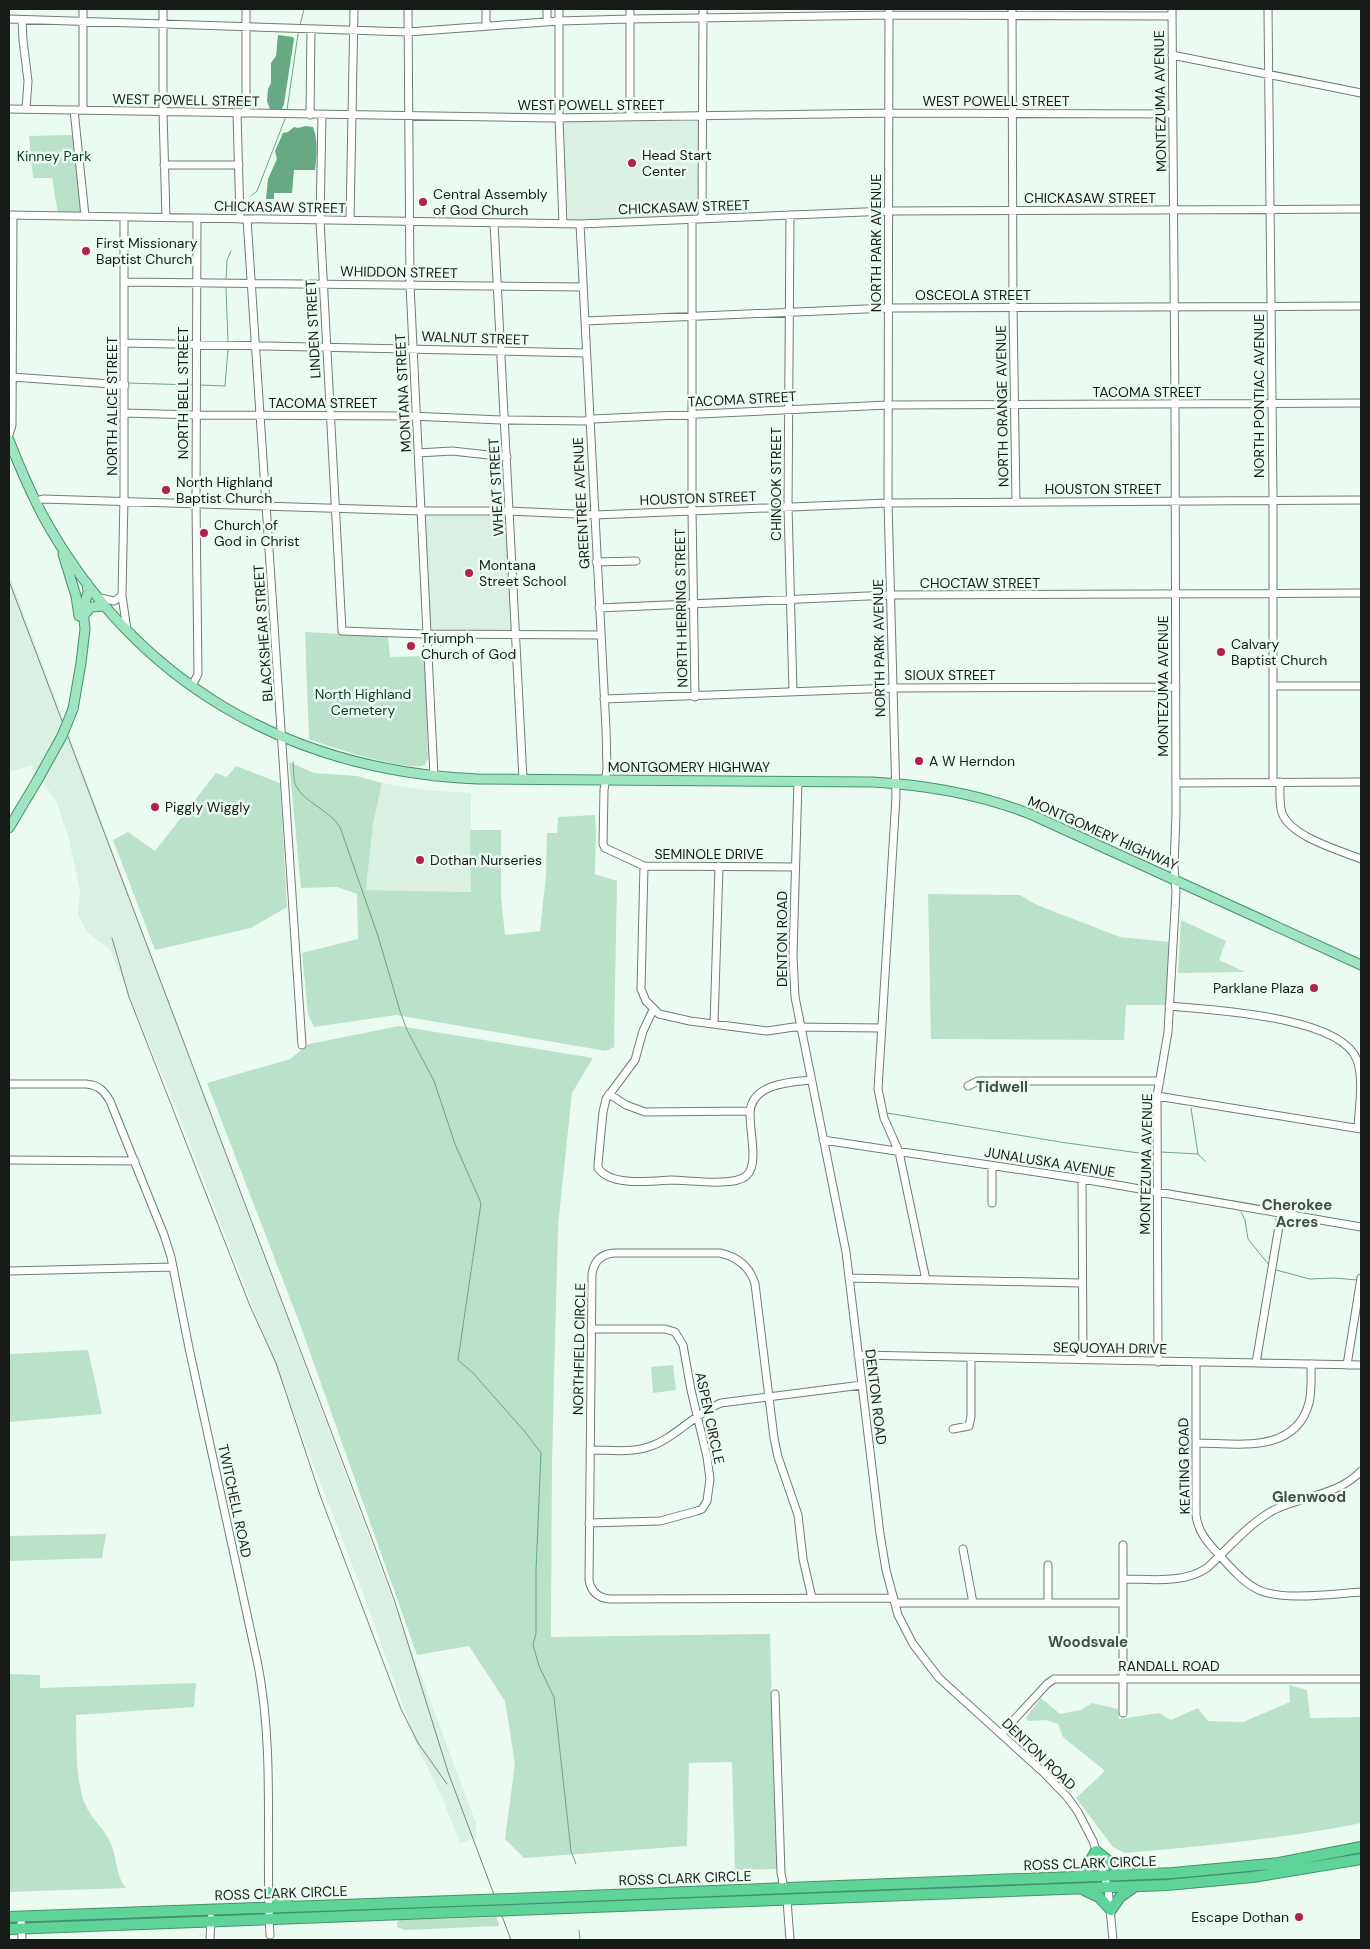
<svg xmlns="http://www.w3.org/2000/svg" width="1370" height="1949" font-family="'DM Sans',sans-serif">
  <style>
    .built { fill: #daf0e3 }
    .green { fill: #bae2ca }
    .water { fill: #68a985 }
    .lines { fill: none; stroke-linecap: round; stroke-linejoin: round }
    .stream { stroke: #68a985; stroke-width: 1 }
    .minor-casing { stroke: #6f7c74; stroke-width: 9 }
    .major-casing { stroke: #46936b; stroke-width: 11 }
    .highway-casing { stroke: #46936b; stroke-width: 12 }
    .minor { stroke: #fff; stroke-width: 7 }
    .major { stroke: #a0e5c1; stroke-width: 9 }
    .highway { stroke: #60d398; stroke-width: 10 }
    .rail { stroke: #7d8780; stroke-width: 1 }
    .major-bridge-casing { stroke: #46936b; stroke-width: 11; stroke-linecap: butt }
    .highway-bridge-casing { stroke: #46936b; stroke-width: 12; stroke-linecap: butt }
    .major-bridge { stroke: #a0e5c1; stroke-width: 9 }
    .highway-bridge { stroke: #60d398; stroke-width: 10 }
    .poi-dot { fill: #b1204f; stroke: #ecfbf1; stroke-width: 2 }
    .labels { text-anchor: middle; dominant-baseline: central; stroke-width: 5; stroke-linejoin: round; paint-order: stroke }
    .street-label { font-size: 14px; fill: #161b18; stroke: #ecfbf1 }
    .poi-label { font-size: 14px; fill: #161b18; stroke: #ecfbf1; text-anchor: start }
    .park-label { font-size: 14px; fill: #063d25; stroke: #ecfbf1 }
    .neighbourhood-label { font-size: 15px; font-weight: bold; fill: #424f47; stroke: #ecfbf1 }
  </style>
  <rect width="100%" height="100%" fill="#ecfbf1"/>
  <path class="built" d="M698 120 700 201 698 212 695 215 692 217 570 222 568 221 563 122Z
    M424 516H507L513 631 431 630Z
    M9 574 476 1823V1838L460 1843 442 1797 419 1751 363 1593 174 1103 110 950 87 932 78 915 80 891 69 839 56 801 32 766 9 771Z
    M382 783 422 790 471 793V892L366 890 373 824Z"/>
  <path class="green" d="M73 135 81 214H58L52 178H33L29 136Z
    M305 632 388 636 390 657 425 656 428 758 425 765C407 772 330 747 309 739Z
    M289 762 314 773 357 776 382 783 373 824 366 890 471 892 470 830H501V896L505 935 540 931 546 875 547 833H557L558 817 595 815 596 832 595 874 617 881 614 1047 606 1051 396 1015 314 1027 308 1014 302 953 358 939 357 894 337 887 301 888Z
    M236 766 280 783 287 907 251 928 155 950 113 840 128 832 155 851 216 773 227 777Z
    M928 894 1020 895 1037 905 1120 937 1170 942 1167 1005H1126L1124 1040 931 1039Z
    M1181 920 1226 941 1219 960 1245 972 1178 973Z
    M399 1026 593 1058 572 1093 558 1226 552 1461 551 1637 770 1634 777 1869 735 1870 732 1762 689 1763 687 1846 524 1858 505 1839 515 1764 505 1701 469 1646 417 1655 301 1327 207 1083 290 1059 309 1044Z
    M88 1350 102 1414 9 1422V1354Z
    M673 1365 676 1390 653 1393 651 1367Z
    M106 1534 102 1558 9 1561V1536Z
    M9 1674 40 1675V1688L196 1683 194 1707 76 1715C77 1744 74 1784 88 1810 94 1821 105 1830 110 1842 117 1856 116 1877 126 1888L9 1892Z
    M1289 1685 1307 1690 1310 1718 1361 1717V1823C1283 1839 1204 1846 1125 1853L1113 1847 1076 1798 1105 1771 1063 1737 1058 1724 1046 1720 1028 1721 1026 1718 1041 1698 1060 1714 1081 1710 1092 1703 1118 1709 1119 1719 1159 1713 1171 1720 1198 1708 1208 1721 1243 1722 1290 1702Z
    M497 1917 499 1926 405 1930 397 1927V1923L399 1920Z"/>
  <path class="water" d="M278 35 293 37 294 39 284 104 282 109H270L267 101 268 89 271 83V63L276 56Z
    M306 126 313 127C318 140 317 155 315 170H294L292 193H274V199H266L268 179 277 159 275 151 283 133 288 132 294 127 298 128Z"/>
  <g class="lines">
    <path class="stream" d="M300 25 304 9
      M287 110 298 34
      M251 196 257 191 285 119
      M226 280 227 260 231 251
      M226 288 228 341
      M128 383 192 385
      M200 385 225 386 228 349
      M293 762C294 769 293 780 296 786 304 802 329 810 340 827L378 936 400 1011 407 1030 434 1081 455 1144 481 1203 458 1360 473 1373 526 1433 541 1453 536 1571V1633L533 1645 539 1666 554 1697 571 1851 576 1864
      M1191 1108 1198 1154
      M887 1113 1060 1142 1153 1155
      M1161 1152 1198 1154 1205 1161
      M1241 1212 1245 1220 1248 1239 1269 1265
      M1276 1270 1310 1279 1335 1278 1357 1280
      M579 1930 580 1940"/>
    <defs>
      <path id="minor" d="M83 9V110
        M163 9V112L166 218
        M246 9V113
        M408 9 410 285 434 777
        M486 9V26
        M547 9V22
        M559 9V118L563 224
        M630 9V117
        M889 9 888 503 896 797 878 1089 884 1118 899 1152 926 1280
        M1012 9 1013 308 1016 502
        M1268 9 1273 496V782
        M9 19 408 32 559 21 630 19 889 15 1172 16
        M22 20 23 40 28 81 26 109
        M1172 55 1361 93
        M9 109 554 118 889 113 1173 114
        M74 110 85 216
        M237 113 240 219
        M310 115 311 29
        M322 115 320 220 342 631 423 634 601 635
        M164 165H239
        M9 215 580 224 888 211 1361 209
        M790 215 788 507 793 692
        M124 217V497L122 596 127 630
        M247 219 302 1045
        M702 219 703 9
        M350 220 354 9
        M692 220V511L695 697
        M494 223 523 779
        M580 224 606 729 607 769 604 790 603 844 605 848 644 866 795 867
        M124 282 583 287
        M585 321 888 308 1361 306
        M124 343 586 353
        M12 377 125 385
        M124 413 196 415 410 416 501 420 585 421 593 419 888 405 1361 403
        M9 435 12 425 13 215
        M418 453 452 451 507 457
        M36 501 43 499 421 511H509L595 515 888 503 1361 500
        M596 562 636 561
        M100 598 114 601 122 596
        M599 608 890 595 1361 593
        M192 686 198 674 196 504 197 218
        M1273 686H1361
        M604 699 893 688 1176 687
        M798 781 793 956 795 997 846 1252 880 1534 886 1570 898 1615 913 1644 939 1678 1044 1773 1068 1798 1078 1812 1093 1841 1108 1888 1113 1940
        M1280 782C1280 793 1279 803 1282 813 1291 837 1339 850 1361 859
        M1176 783 1361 782
        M644 866 641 989 646 1001 659 1014 690 1021 767 1031 794 1027 882 1028
        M1169 1006C1211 1010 1341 1016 1357 1060 1364 1080 1359 1107 1358 1128
        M653 1010 643 1031 635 1060 606 1099 603 1112 598 1164V1168C611 1187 652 1181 671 1180 688 1180 733 1187 746 1176 752 1171 753 1163 753 1155 753 1141 750 1127 750 1113 751 1084 789 1082 811 1080
        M714 1024 719 866
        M9 1084H86C99 1085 104 1091 110 1101L164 1235 171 1257 189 1348 258 1665C275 1754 265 1845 270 1935
        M968 1086 978 1081H1160
        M609 1094 626 1105 645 1112 750 1111
        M1157 1096 1361 1129
        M823 1140 1082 1179 1361 1227
        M9 1160 135 1161
        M992 1166V1203
        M1082 1179 1083 1360
        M9 1271 173 1267
        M849 1278 1082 1283
        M858 1355 1361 1365
        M1158 1362 1157 1096 1168 1032 1176 892 1174 867 1176 814 1175 404 1172 9
        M1196 1362V1515C1198 1533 1209 1544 1221 1557 1231 1568 1242 1581 1255 1588 1278 1602 1333 1594 1361 1592
        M1256 1363 1281 1214
        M1347 1365 1361 1278
        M953 1429 969 1426 971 1416V1358
        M1196 1443C1236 1443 1295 1455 1309 1403 1312 1391 1311 1377 1311 1364
        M590 1450C609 1450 630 1453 648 1447 673 1440 695 1413 721 1403L862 1385
        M589 1523 660 1521 697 1511 702 1509 707 1501 710 1479 707 1457 691 1390 683 1345 675 1332 665 1329H591
        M1123 1545V1713
        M963 1549 973 1603
        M1123 1579C1151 1579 1183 1584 1207 1568 1228 1549 1248 1524 1274 1510 1302 1496 1339 1495 1361 1471
        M812 1598 803 1559 798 1515 778 1457 774 1438 755 1284C750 1267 738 1257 720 1253H614C601 1254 594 1261 592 1274L589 1580C591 1592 598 1598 610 1599L893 1598
        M895 1603H1123
        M1048 1603V1565
        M775 1694 781 1873 784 1888
        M1001 1734 1047 1684 1054 1679H1361
        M787 1900 790 1940
        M21 1917 22 1940
        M210 1940 211 1918"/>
      <path id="major" d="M9 440C19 466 30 491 43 516 135 683 289 771 478 779L873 782C928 785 979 794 1030 814L1361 965
        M63 554 76 596 79 616
        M83 616 91 607 105 606
        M73 709 81 663 85 629 83 610 88 592 87 583
        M9 828 37 781"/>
      <path id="highway" d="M1074 1877 1085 1870 1096 1851 1116 1867 1132 1874
        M1084 1890 1099 1897 1111 1910 1120 1897 1134 1887
        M268 1892 280 1901 289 1905
        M510 1899 1173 1873 1279 1863 1361 1847
        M514 1910 1167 1885 1253 1877 1361 1859
        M9 1917 480 1900
        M9 1929 484 1911"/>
    </defs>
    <use href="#minor" class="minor-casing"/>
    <use href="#major" class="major-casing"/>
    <use href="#highway" class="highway-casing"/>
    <use href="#minor" class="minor"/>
    <use href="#major" class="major"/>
    <use href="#highway" class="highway"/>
    <path class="rail" d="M9 581 373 1542 395 1602 448 1772 511 1940
      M112 938 129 997 250 1306 276 1363 321 1498 401 1709 418 1743 447 1784"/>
    <defs>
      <path id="major-bridge" d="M37 781 62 736 73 709"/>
      <path id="highway-bridge" d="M480 1900 510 1899
        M484 1911 514 1910"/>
    </defs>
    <use href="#major-bridge" class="major-bridge-casing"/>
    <use href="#highway-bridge" class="highway-bridge-casing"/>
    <use href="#major-bridge" class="major-bridge"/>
    <use href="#highway-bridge" class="highway-bridge"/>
  </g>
  <g class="poi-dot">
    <circle cx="632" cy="163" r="5"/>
    <circle cx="423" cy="202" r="5"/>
    <circle cx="86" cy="251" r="5"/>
    <circle cx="166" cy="490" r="5"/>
    <circle cx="204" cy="533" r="5"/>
    <circle cx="469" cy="573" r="5"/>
    <circle cx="411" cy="646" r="5"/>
    <circle cx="1221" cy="652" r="5"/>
    <circle cx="919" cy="761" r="5"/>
    <circle cx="155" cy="807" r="5"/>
    <circle cx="420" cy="860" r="5"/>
    <circle cx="1314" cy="988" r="5"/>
    <circle cx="1299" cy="1917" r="5"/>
  </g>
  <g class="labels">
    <g class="street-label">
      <text transform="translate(186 100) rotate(1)">WEST POWELL STREET</text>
      <text x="996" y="101">WEST POWELL STREET</text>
      <text transform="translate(1160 101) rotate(-91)">MONTEZUMA AVENUE</text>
      <text x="591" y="105">WEST POWELL STREET</text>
      <text x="1090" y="198">CHICKASAW STREET</text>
      <text transform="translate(280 207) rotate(1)">CHICKASAW STREET</text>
      <text transform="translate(684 207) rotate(-2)">CHICKASAW STREET</text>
      <text transform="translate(876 243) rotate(-90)">NORTH PARK AVENUE</text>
      <text transform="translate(399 272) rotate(1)">WHIDDON STREET</text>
      <text x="973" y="295">OSCEOLA STREET</text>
      <text transform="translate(313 329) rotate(-93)">LINDEN STREET</text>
      <text transform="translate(475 338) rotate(2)">WALNUT STREET</text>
      <text x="1147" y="392">TACOMA STREET</text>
      <text transform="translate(183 393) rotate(-90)">NORTH BELL STREET</text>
      <text transform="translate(403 393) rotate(-93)">MONTANA STREET</text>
      <text transform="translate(1259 396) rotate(-90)">NORTH PONTIAC AVENUE</text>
      <text transform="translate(742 399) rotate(-3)">TACOMA STREET</text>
      <text x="323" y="403">TACOMA STREET</text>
      <text transform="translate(112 406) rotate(-90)">NORTH ALICE STREET</text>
      <text transform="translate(1002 406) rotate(-91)">NORTH ORANGE AVENUE</text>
      <text transform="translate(776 484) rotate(-90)">CHINOOK STREET</text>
      <text transform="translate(496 487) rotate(-93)">WHEAT STREET</text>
      <text x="1103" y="489">HOUSTON STREET</text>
      <text transform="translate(698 498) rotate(-2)">HOUSTON STREET</text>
      <text transform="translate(581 503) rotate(-93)">GREENTREE AVENUE</text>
      <text x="980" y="583">CHOCTAW STREET</text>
      <text transform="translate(681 608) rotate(-91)">NORTH HERRING STREET</text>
      <text transform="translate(263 633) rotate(-94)">BLACKSHEAR STREET</text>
      <text transform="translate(879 648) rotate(-91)">NORTH PARK AVENUE</text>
      <text x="950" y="675">SIOUX STREET</text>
      <text transform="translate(1163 686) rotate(-90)">MONTEZUMA AVENUE</text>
      <text x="689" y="767">MONTGOMERY HIGHWAY</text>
      <text transform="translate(1103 833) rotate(24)">MONTGOMERY HIGHWAY</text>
      <text x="709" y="854">SEMINOLE DRIVE</text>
      <text transform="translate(782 939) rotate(-90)">DENTON ROAD</text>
      <text transform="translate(1050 1162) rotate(9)">JUNALUSKA AVENUE</text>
      <text transform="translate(1146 1164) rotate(-89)">MONTEZUMA AVENUE</text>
      <text transform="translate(1110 1348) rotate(1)">SEQUOYAH DRIVE</text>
      <text transform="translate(579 1349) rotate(-89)">NORTHFIELD CIRCLE</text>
      <text transform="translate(876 1397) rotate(83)">DENTON ROAD</text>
      <text transform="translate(710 1418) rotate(78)">ASPEN CIRCLE</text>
      <text transform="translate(1184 1466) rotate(-91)">KEATING ROAD</text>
      <text transform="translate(235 1501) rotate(78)">TWITCHELL ROAD</text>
      <text x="1169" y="1666">RANDALL ROAD</text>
      <text transform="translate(1039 1754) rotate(44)">DENTON ROAD</text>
      <text transform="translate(1090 1863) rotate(-2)">ROSS CLARK CIRCLE</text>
      <text transform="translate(685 1878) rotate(-2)">ROSS CLARK CIRCLE</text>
      <text transform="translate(281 1893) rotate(-2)">ROSS CLARK CIRCLE</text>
    </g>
    <g class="poi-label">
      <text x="642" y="155">Head Start<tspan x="642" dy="16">Center</tspan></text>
      <text x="433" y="194">Central Assembly<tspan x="433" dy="16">of God Church</tspan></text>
      <text x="96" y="243">First Missionary<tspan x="96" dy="16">Baptist Church</tspan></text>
      <text x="176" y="482">North Highland<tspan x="176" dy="16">Baptist Church</tspan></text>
      <text x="214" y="525">Church of<tspan x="214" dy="16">God in Christ</tspan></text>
      <text x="479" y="565">Montana<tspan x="479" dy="16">Street School</tspan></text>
      <text x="421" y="638">Triumph<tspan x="421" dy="16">Church of God</tspan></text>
      <text x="1231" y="644">Calvary<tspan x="1231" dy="16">Baptist Church</tspan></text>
      <text x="929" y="761">A W Herndon</text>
      <text x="165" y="807">Piggly Wiggly</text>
      <text x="430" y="860">Dothan Nurseries</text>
      <text x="1304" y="988" text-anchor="end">Parklane Plaza</text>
      <text x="1289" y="1917" text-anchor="end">Escape Dothan</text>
    </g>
    <g class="park-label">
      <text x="54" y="156">Kinney Park</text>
      <text x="363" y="694">North Highland<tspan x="363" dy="16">Cemetery</tspan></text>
    </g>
    <g class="neighbourhood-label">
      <text x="1002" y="1087">Tidwell</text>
      <text x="1297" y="1205">Cherokee<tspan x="1297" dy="17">Acres</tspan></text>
      <text x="1309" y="1497">Glenwood</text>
      <text x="1088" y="1642">Woodsvale</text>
    </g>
  </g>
  <rect width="1370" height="1949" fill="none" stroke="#161b18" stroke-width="20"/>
</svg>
